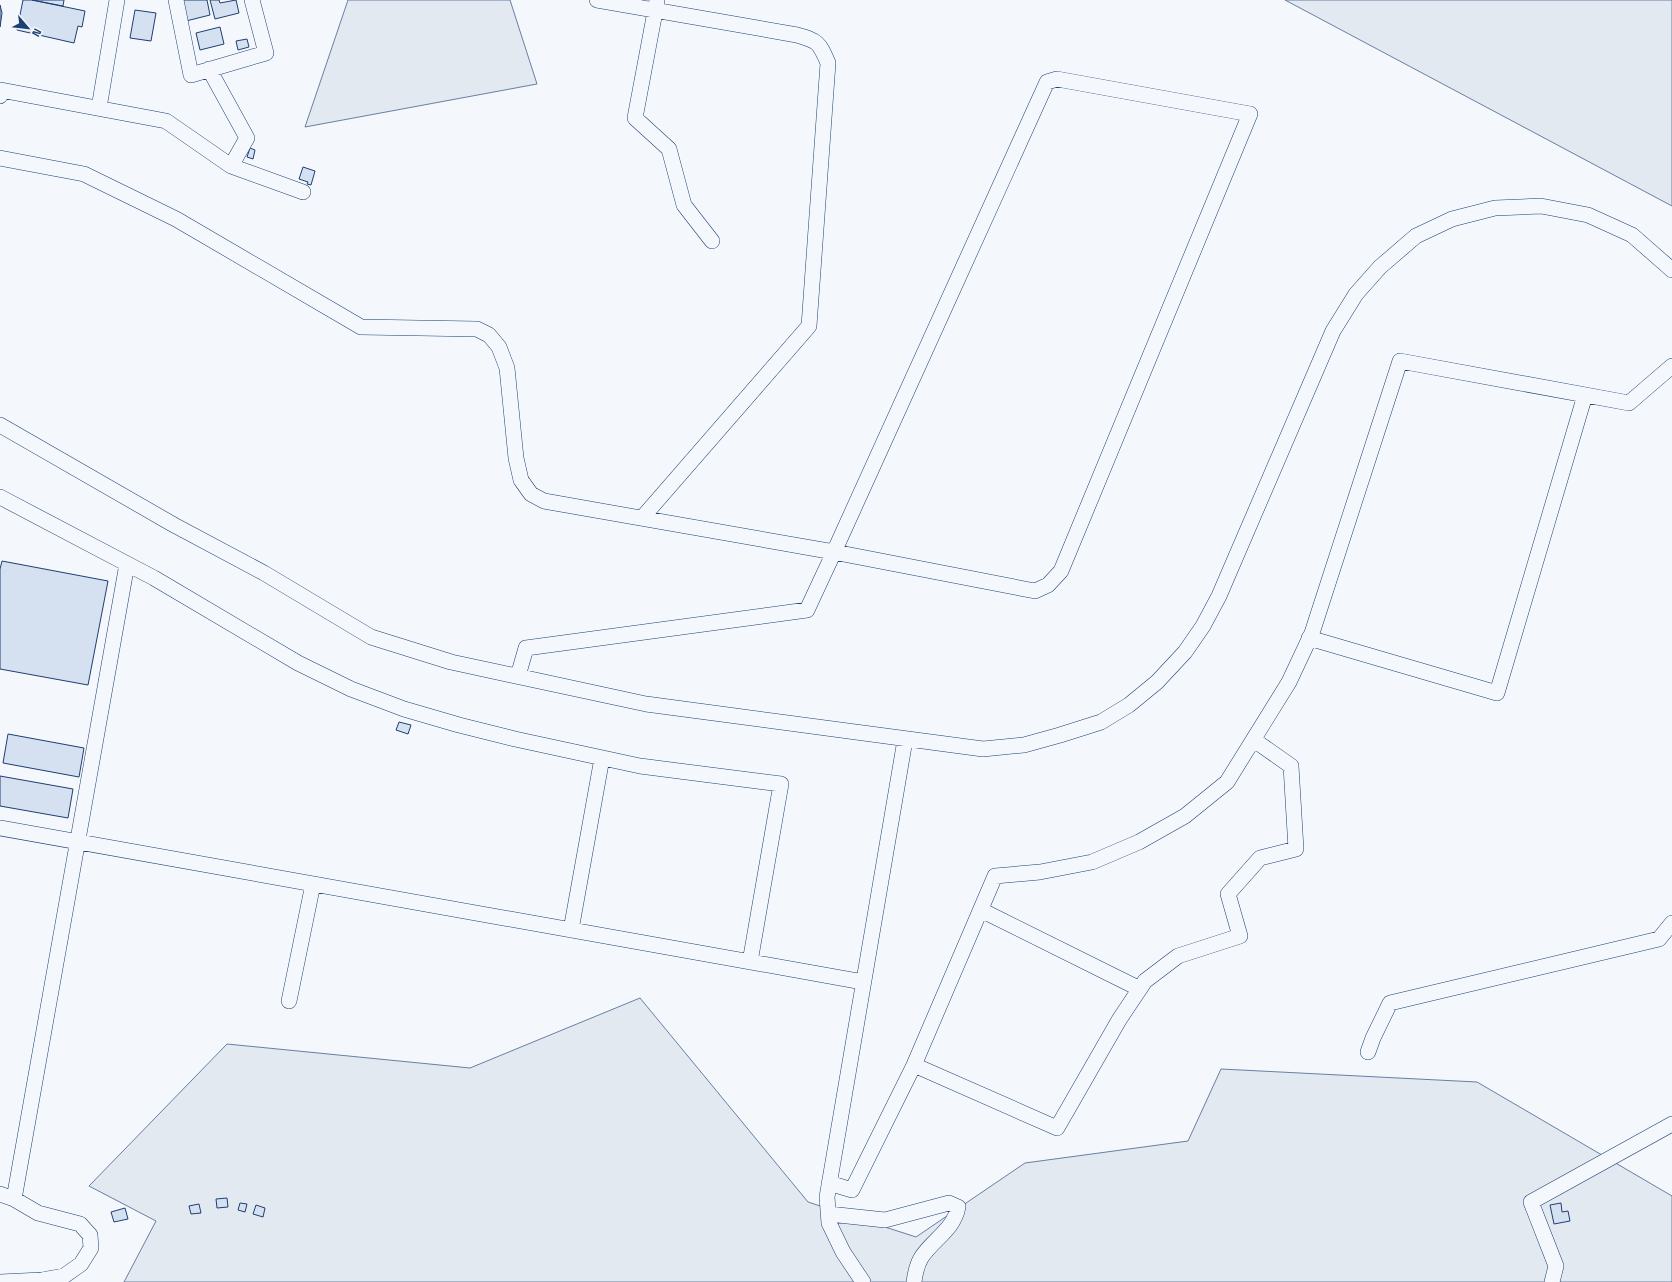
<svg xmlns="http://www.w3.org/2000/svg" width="1672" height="1282" font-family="'Space Grotesk',sans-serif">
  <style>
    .green { fill: #e3e9f0; stroke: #687fa3 }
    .building { fill: #d5e0f0; stroke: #1d3f73 }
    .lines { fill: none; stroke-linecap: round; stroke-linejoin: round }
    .minor-casing { stroke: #1d3f73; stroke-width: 16 }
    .minor { stroke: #f4f7fb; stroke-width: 15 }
  </style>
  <rect width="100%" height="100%" fill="#f4f7fb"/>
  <path class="green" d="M348 0H510L537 84 305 127Z
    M1285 0H1672V206Z
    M640 998 808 1202 916 1237 1025 1163 1188 1141 1221 1069 1477 1082 1672 1196V1282H124L156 1221 89 1186 227 1044 470 1068Z"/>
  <path class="building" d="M23 0H32L85 11 82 27 78 26 74 43 17 30Z
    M32 0H64L63 6Z
    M183 0H207L210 15 186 21Z
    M210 0H219L220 3 236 0 239 13 215 19Z
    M0 5 2 13 0 27Z
    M135 10 156 13 151 41 130 38Z
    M220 27 224 44 200 50 196 33Z
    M247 39 249 47 238 50 236 41Z
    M250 148 255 150 253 159 247 157Z
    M303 167 315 171 311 185 307 184 308 182 299 179Z
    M2 561 108 581 88 685 0 669V569Z
    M399 722 411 725 408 734 396 730Z
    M8 734 84 748 79 777 3 763Z
    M0 776 73 789 68 818 0 806Z
    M227 1198 228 1207 217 1208 216 1199Z
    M240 1203 247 1204 245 1212 238 1210Z
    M1561 1203 1562 1212 1568 1211 1570 1221 1554 1224 1550 1205Z
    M199 1204 201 1213 191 1214 189 1206Z
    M256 1205 265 1208 263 1217 253 1214Z
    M125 1208 128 1219 114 1222 111 1212Z"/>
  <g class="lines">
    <defs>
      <path id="minor" d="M176 0 191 75 266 53 252 0
        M597 0 797 35C818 41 819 42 828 63L809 326 642 518
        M657 1 635 118 669 149 684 205 712 241
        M0 96 1 90 166 121 231 166 247 138 209 69
        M99 108 117 0
        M0 158 84 174 176 219 361 327 477 329 489 335 499 347 507 368 516 458 521 480 531 494 544 501 834 552 1035 591 1048 585 1061 571 1250 114 1057 79 1047 82 834 552 807 610 526 648 518 676
        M231 166 303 192
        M0 425 174 525 264 573 371 637 451 662 646 704 983 749 1024 745 1060 735 1101 722 1129 705 1157 682 1185 652 1203 626 1219 596 1333 331 1356 294 1380 267 1416 236 1452 219 1495 208 1541 206 1588 215 1632 235 1672 270
        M0 497 154 578 298 663 351 689 404 709 459 725 515 739 640 766 781 784 750 962
        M1309 638 1497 693 1585 395
        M0 828 863 982
        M981 910 1140 989
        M571 930 602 758
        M289 1001 313 884
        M1368 1052 1373 1038 1390 1003 1659 939 1672 923
        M914 1065 1057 1128 1119 1020 1145 981 1178 956 1240 936 1228 894 1260 858 1296 849 1291 766 1254 740
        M829 1183 852 1190 914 1065 995 876 1040 872 1092 862 1139 842 1185 816 1227 782 1289 682 1312 633 1400 361 1629 403 1672 366
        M0 1194 14 1199 38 1213 80 1224 90 1235 91 1248 81 1264 64 1276 42 1280 0 1282
        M14 1199 127 564
        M829 1214 885 1220 949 1203 958 1207C954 1230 932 1240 921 1258 917 1265 915 1274 914 1282
        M863 1282 843 1252 829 1223 827 1197 905 740
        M1552 1282 1556 1266 1531 1202 1672 1124"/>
    </defs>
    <use href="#minor" class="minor-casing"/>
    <use href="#minor" class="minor"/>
  </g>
  <g transform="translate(28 28) rotate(118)" stroke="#f4f7fb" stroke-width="3" paint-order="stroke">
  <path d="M0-3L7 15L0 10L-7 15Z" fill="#1d3f73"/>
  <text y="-6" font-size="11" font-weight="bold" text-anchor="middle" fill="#1d3f73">N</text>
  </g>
</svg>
